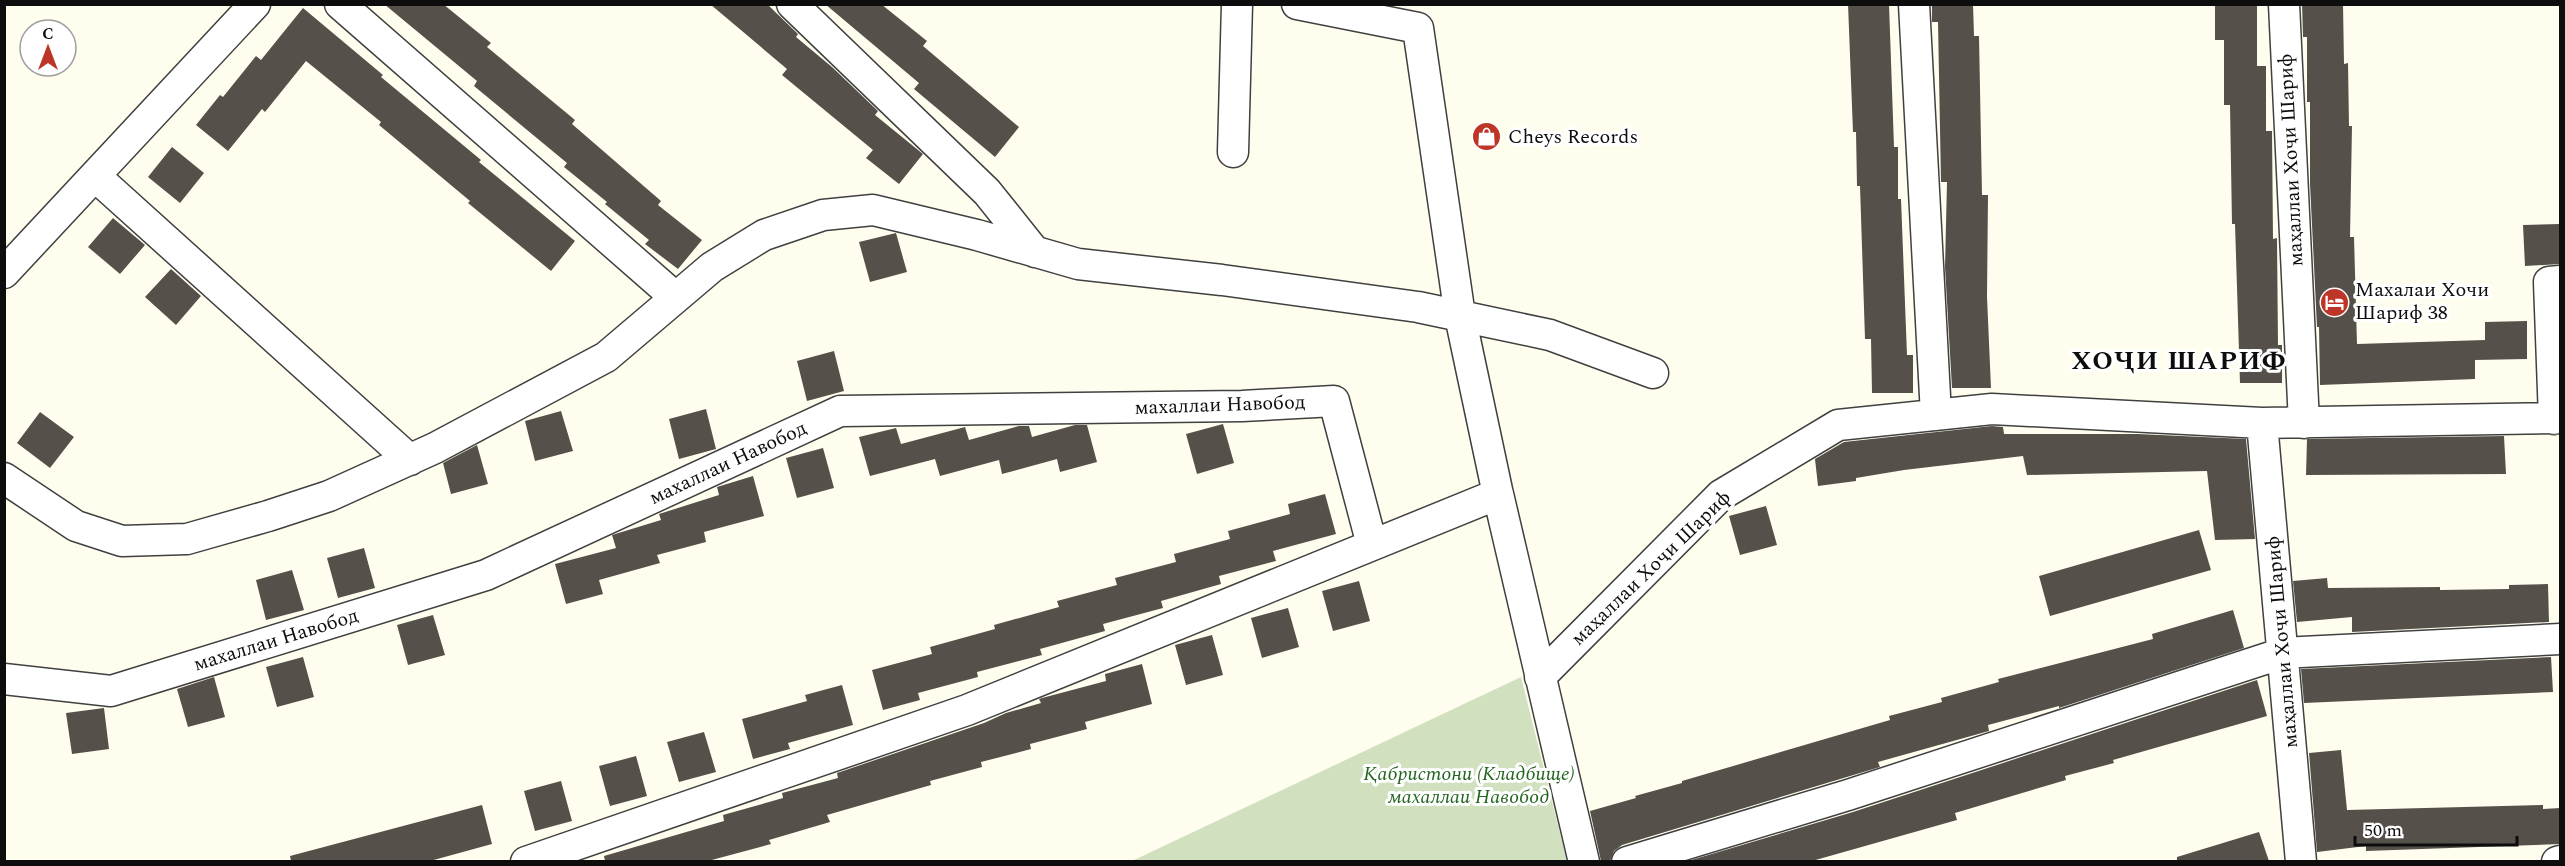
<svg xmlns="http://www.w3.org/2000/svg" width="2565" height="866" font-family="Spectral,serif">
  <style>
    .cemetery { fill: #d1e0bf }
    .building { fill: #56504a }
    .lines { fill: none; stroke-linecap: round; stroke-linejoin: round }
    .minor-casing { stroke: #404040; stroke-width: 33 }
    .minor { stroke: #fff; stroke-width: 30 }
    .labels { text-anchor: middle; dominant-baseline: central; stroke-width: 6; stroke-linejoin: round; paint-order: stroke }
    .poi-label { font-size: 20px; fill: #0d0d0d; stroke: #fff; text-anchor: start }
    .street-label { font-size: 20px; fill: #0d0d0d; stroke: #fff }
    .park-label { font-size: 20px; font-style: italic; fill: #23641e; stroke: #fff }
    .district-label { font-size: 26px; font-weight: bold; letter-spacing: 1.5px; fill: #0d0d0d; stroke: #fff }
  </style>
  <rect width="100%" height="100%" fill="#fffeee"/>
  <path class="cemetery" d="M1521 677 1567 861H1132Z"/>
  <path class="building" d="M384 4H443L491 43 487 47 575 120 572 124 661 201 658 205 702 240 678 269 645 244 649 240 605 204 607 202 564 167 567 163 474 86 477 81Z
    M710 4H767L798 34 796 37 832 67 878 111 875 115 923 154 899 184 866 158 873 150 782 75 787 69Z
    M825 4H881L927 41 923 46 1019 127 995 157 914 89 919 83Z
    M1848 4H1889L1894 147H1898V199H1901L1907 355H1913V393H1872L1871 339H1865L1860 186H1857L1856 132H1853Z
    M1932 4H1973L1974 36H1979L1982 195H1988L1987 297 1991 388H1952L1945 267 1947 182H1941L1938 22H1932Z
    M2215 4H2257V66H2266V131H2272L2273 239 2277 238 2278 345H2282V383H2240L2235 224H2232L2230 105H2224V40H2215Z
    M2302 4H2343L2344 64 2348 63 2349 126H2352L2350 237H2354L2357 344 2485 340V322L2527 321V359L2475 360V379L2320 385 2319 327H2317L2310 184V102H2307V37H2303Z
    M303 8 383 75 381 77 481 160 479 162 575 241 551 271 468 203 470 201 379 125 381 122 306 61 265 112 262 109 228 151 196 125 220 95 223 97 256 56 261 60Z
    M172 147 204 173 180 203 148 177Z
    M113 218 145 245 120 274 88 247Z
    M2560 224V264L2525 266 2523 225Z
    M896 233 907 272 870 282 859 242Z
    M171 269 201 296 176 325 145 297Z
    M834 351 844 391 807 401 797 361Z
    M706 409 716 449 679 459 669 419Z
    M561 411 573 451 535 461 525 421Z
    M40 412 74 437 50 468 17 443Z
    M1223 424 1234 463 1197 474 1186 434Z
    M1075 425H1087L1097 462 1060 472 1057 459 1002 474 999 460 940 476 935 459 870 476 859 437 896 428 901 444 965 427 969 440 1019 426H1029L1032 437Z
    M1992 426 2003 427 2004 434H2138L2246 439 2255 539 2215 540 2207 471 2027 475 2023 456 1904 470 1856 478V481L1818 486 1815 459 1844 442Z
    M2504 436 2506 474 2306 475 2307 439Z
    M477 445 488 484 451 494 443 463Z
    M823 448 834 488 797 498 786 458Z
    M753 476 764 516 704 532 706 542 657 555 660 563 599 580 603 594 566 604 555 564 616 548 612 535 661 520 659 514 719 495 717 487Z
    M1325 494 1336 534 1273 551 1276 561 1219 576 1221 584 1161 601 1163 608 1103 624 1105 631 1040 649 1042 655 977 672 978 677 918 693 920 700 883 710 872 670 932 654 930 647 995 629 994 625 1059 607 1057 601 1117 585 1115 578 1176 562 1174 554 1230 539 1228 531 1290 514 1288 504Z
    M1766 506 1777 545 1740 555 1729 516Z
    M2199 530 2211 570 2050 616 2039 576Z
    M364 548 375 588 338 598 327 558Z
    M292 570 304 610 266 620 256 580Z
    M2327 578 2328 588 2440 587V590L2509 589V585L2548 584 2549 622 2352 632V617L2297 622 2293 581Z
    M1359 581 1370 621 1333 631 1322 591Z
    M1288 608 1299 647 1262 658 1251 618Z
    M2233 610 2244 648 2059 708V706L1988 725 1989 731 1878 762 1880 767 1622 845 1614 851 1610 861H1601L1590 811 1636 798 1635 796 1682 783V781L1890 720 1889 716 1942 702 1941 698 1999 682 1998 679 2153 639 2152 634Z
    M433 615 445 655 408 665 397 625Z
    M1212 635 1223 675 1186 685 1175 645Z
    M303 657 314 697 277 707 266 667Z
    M2551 657 2553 692 2304 703 2301 669Z
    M1142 664 1152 704 1085 722 1087 729 1030 744 1031 749 981 762 982 767 930 781 931 785 827 815 830 822 769 840 771 844 708 861H605L604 856 724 821 723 815 783 798 782 793 838 778 837 773 984 723 1006 713 1041 703 1039 699 1042 698 1106 681 1105 674Z
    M214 677 225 717 188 727 177 689Z
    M2257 680 2267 716 2113 760 2114 763 2065 776 2066 780 1955 813 1957 820 1812 861H1688L1853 812Z
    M842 685 853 725 788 743 790 749 753 759 742 719 807 701 805 695Z
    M104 708 109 749 72 754 66 713Z
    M704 732 716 772 679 782 667 742Z
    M2341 750 2347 810 2543 805V809L2560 808V844L2366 851V846L2317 852 2309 753Z
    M636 756 647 796 610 806 599 766Z
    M561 781 572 821 535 831 524 791Z
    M482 805 492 844 430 861H291L290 856Z
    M2259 832 2269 861H2177V857Z"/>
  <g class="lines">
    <defs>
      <path id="minor" d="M340 4 675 297
        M792 4 987 192 1035 252
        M1297 4 1418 28 1460 316 1500 504
        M1914 4 1936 415
        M2284 4 2304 423
        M1233 152 1237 4
        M95 176 410 460
        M4 273 255 4
        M2554 419 2549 282 2560 281
        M2262 423 2301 862
        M4 478 76 526 122 541 187 539 268 516 329 496 435 448 606 357 712 267 764 235 823 215 873 210 977 235 1078 264 1222 280 1418 307 1550 335 1653 373
        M1540 677 1721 495 1838 425 1992 409 2262 423 2560 418
        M4 679 111 691 486 575 840 411 1242 406 1334 401 1372 545
        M526 862 967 710 1498 494 1584 862
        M1627 862 1848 795 2283 653 2560 639
        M2557 862 2560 861"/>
    </defs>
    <use href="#minor" class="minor-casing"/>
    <use href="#minor" class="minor"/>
  </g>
  <defs>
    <symbol id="shop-disc" viewBox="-11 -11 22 22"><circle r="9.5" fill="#bc3527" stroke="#fff"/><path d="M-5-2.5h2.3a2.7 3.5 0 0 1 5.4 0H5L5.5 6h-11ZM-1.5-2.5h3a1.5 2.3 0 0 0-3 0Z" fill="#fff"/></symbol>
    <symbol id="hotel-disc" viewBox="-11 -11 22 22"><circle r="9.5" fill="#bc3527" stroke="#fff"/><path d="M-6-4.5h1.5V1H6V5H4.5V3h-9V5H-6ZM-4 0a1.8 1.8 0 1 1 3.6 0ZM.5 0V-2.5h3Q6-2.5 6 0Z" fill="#fff"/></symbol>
  </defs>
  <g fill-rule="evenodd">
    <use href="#shop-disc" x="1470" y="120" width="33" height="33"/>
    <use href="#hotel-disc" x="2318" y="286" width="33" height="33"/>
  </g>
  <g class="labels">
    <g class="poi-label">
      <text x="1508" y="137">Cheys Records</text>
      <text x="2355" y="290">Махалаи Хочи<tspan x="2355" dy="23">Шариф 38</tspan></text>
    </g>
    <g class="street-label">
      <text transform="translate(2291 160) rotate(-93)">маҳаллаи Хоҷи Шариф</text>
      <text transform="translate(1220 405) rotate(-2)">махаллаи Навобод</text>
      <text transform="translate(728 463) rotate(-25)">махаллаи Навобод</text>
      <text transform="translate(1651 568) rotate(-44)">маҳаллаи Хоҷи Шариф</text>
      <text transform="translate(276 640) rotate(-17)">махаллаи Навобод</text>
      <text transform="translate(2282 642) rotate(-95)">маҳаллаи Хоҷи Шариф</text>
    </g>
    <g class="park-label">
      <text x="1469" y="774">Қабристони (Кладбище)<tspan x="1469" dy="23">махаллаи Навобод</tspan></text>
    </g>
    <g class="district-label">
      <text x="2179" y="361">ХОҶИ ШАРИФ</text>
    </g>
  </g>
  <rect width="2565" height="866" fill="none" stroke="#0d0d0d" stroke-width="12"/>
  <g transform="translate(48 48)"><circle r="28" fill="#ffffff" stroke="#9e9e9e" stroke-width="1.5"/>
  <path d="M0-4.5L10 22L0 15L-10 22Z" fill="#bc3527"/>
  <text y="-9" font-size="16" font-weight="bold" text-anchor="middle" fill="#0d0d0d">С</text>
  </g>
  <path d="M2355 836v9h162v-9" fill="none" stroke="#0d0d0d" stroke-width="3"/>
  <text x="2364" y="836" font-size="18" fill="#0d0d0d" stroke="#ffffff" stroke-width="4.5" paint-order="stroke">50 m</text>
</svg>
